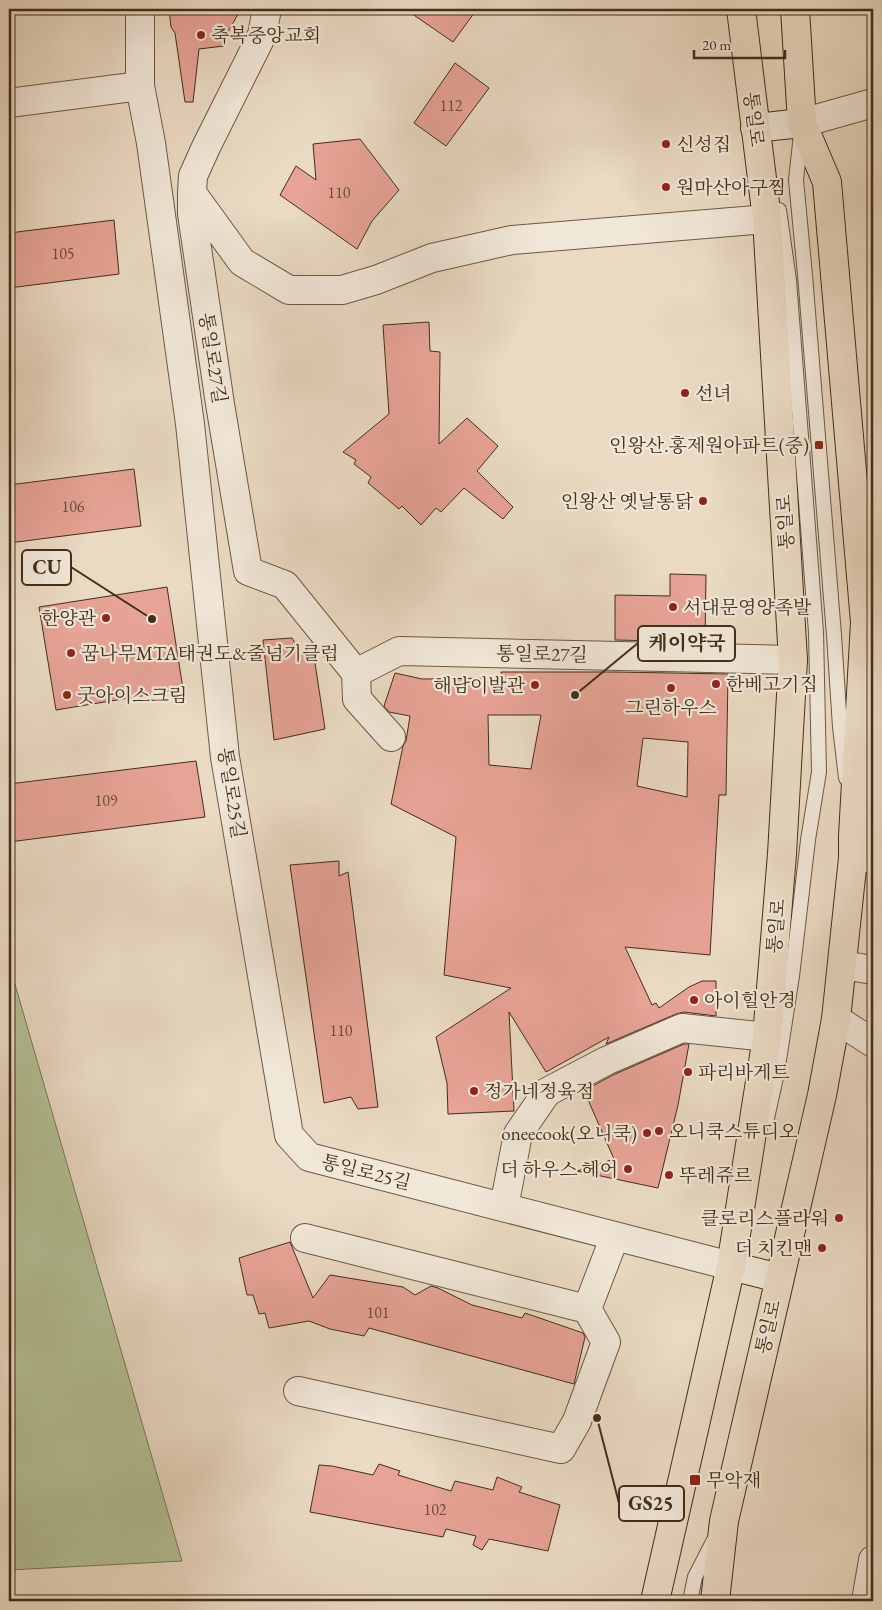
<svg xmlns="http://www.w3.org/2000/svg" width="882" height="1610" font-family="'EB Garamond','Noto Serif KR',serif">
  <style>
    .green { fill: #b3c096; stroke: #7a7758 }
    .building { fill: #e7a396; stroke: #422e19; fill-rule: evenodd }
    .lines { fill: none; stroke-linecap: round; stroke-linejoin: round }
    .lane-casing { stroke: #6c5944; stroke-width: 16 }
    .street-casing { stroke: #6c5944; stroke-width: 30 }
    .secondary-casing { stroke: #422e19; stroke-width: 30 }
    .primary-casing { stroke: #422e19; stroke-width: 30 }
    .lane { stroke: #f1e7d8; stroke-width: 14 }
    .street { stroke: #f1e7d8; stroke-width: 28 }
    .secondary { stroke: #f1e7d8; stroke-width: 28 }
    .primary { stroke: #eadac3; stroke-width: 28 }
    .poi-dot { fill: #8f2418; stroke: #f1e7d8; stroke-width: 2 }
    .labels { text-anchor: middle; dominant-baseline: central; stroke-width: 4.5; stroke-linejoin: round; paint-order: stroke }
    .number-label { font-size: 16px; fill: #6b4b38 }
    .poi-label { font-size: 19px; fill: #422e19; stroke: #f1e7d8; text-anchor: start }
    .street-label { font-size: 19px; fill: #422e19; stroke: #f1e7d8 }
    .leader { fill: none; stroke: #422e19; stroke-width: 2 }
    .callout-dot { fill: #422e19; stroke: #f1e7d8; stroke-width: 2 }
    .callout { fill: #f1e7d8; stroke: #422e19; stroke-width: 2 }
    .callout-label { font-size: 20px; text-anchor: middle; font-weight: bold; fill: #422e19 }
  </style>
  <rect width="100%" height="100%" fill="#eadac3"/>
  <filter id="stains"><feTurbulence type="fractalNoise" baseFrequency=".004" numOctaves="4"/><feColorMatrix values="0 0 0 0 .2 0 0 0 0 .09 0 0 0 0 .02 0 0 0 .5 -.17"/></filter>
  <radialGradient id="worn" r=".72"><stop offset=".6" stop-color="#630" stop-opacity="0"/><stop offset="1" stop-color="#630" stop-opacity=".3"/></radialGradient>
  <path class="green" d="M9 974H12L182 1561 9 1570Z"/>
  <path class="building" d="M169 9H241L225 37 224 46 199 49 193 102H185L175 33 171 27Z
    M405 9H477L453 42Z
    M455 63 489 88 446 146 414 123Z
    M360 139 399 190 372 221 357 249 280 195 296 166 316 180 313 144Z
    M114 220 119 274 9 288V233Z
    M429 322 430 351 440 352 439 444 467 418 498 446 477 471 513 507 503 519 464 488 441 512 436 508 421 525 402 506 399 509 368 483 371 477 354 464 356 460 343 452 389 414 383 325Z
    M134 469 141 526 9 543V485Z
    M670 574 706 575 705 642 615 640V595L670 596Z
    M167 587 183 689 56 710 39 607Z
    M292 638 300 651 313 650 325 729 274 740 263 640Z
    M501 672H614L728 674 726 795H719L710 955 625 947 652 1005 656 1003 659 1008 689 987 702 981H716V1016L684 1012 676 1014 606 1044 609 1037 546 1072 509 1012 514 1111 448 1114 447 1083 436 1037 511 988 444 975 456 837 391 804 403 746 406 741 410 716 389 712 384 706 395 673 422 679 502 678ZM488 715H541L531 769 489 765ZM643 738 688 742 687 797 637 786Z
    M196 761 205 817 9 842V784Z
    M339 861V876L348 872 378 1107 358 1109 351 1097 324 1103 290 865Z
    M684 1044H689L678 1105 658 1188 577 1171 614 1159 585 1093 587 1089 613 1075Z
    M290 1242 313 1298 330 1275 403 1287 415 1295 431 1286 438 1288 472 1305 522 1318 525 1313 583 1333 585 1337 574 1384 369 1328 364 1336 330 1329 309 1321 269 1328 265 1313 259 1314 253 1295H247L239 1258Z
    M379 1464 400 1471 398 1475 451 1491 455 1481 493 1490 497 1477 522 1487 519 1492 560 1505 548 1551 489 1539 482 1550 473 1545 476 1536 446 1529 443 1537 310 1512 319 1465 332 1466 373 1475Z"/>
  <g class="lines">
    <defs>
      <path id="lane" d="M801 134 796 180 805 275 834 635 840 727 846 778
        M767 1118 777 1073 792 976 808 840 819 772 816 632 789 280 779 210
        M690 1601 695 1577 714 1540"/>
      <path id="street" d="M267 9 262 35 206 147 193 176 192 193V214L220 404 248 571 285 585 356 673
        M140 86V9
        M9 103 140 86 151 143 190 424 225 757 289 1135 309 1157 731 1266
        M802 123 873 103
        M192 193 242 262 289 290H342L376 280 432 258 512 240 767 219
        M391 737 357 699 356 673 399 651 793 660
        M853 858H873
        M842 965 873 970
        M836 1019 873 1043
        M504 1207 518 1134 547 1092 606 1061 682 1028 767 1037
        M305 1238 587 1309 615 1236
        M298 1391 561 1449 577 1421 606 1342 587 1309
        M866 1601 873 1560"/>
      <path id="secondary" d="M755 128 802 123
        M731 1266 779 1278"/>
      <path id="primary" d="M655 1601 731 1266 767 1037 782 854 793 660 767 219 741 9
        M715 1601 724 1521 822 1095 836 1019 853 858V836L865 622 827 182 802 123 795 9"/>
    </defs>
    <use href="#lane" class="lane-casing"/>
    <use href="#street" class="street-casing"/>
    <use href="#secondary" class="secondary-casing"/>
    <use href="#primary" class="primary-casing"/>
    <use href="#lane" class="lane"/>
    <use href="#street" class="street"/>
    <use href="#secondary" class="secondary"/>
    <use href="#primary" class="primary"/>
  </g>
  <g class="poi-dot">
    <circle cx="201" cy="35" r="5"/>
    <circle cx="666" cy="144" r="5"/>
    <circle cx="666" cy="187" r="5"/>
    <circle cx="685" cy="393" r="5"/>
    <rect x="814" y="440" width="10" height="10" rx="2.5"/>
    <circle cx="703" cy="501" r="5"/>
    <circle cx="673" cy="607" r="5"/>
    <circle cx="106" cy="618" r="5"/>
    <circle cx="71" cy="653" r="5"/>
    <circle cx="716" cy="684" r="5"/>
    <circle cx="535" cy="685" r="5"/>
    <circle cx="671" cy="688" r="5"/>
    <circle cx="67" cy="695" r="5"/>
    <circle cx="694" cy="1000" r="5"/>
    <circle cx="688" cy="1072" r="5"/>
    <circle cx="474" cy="1091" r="5"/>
    <circle cx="659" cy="1131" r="5"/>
    <circle cx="647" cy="1133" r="5"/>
    <circle cx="628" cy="1169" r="5"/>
    <circle cx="669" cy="1175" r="5"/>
    <circle cx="839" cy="1218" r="5"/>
    <circle cx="822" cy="1248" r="5"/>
    <rect x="689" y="1474" width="12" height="12" rx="2.5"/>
  </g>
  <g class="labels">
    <g class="number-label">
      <text x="451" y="105">112</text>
      <text x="339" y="192">110</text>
      <text x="63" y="253">105</text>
      <text x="73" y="506">106</text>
      <text x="106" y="800">109</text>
      <text x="341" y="1030">110</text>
      <text x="378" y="1312">101</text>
      <text x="435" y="1509">102</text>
    </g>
    <g class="poi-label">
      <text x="211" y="35">축복중앙교회</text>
      <text x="676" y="144">신성집</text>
      <text x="676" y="187">원마산아구찜</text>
      <text x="695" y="393">선녀</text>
      <text x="809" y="445" text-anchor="end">인왕산.홍제원아파트(중)</text>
      <text x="693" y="501" text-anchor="end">인왕산 옛날통닭</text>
      <text x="683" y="607">서대문영양족발</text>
      <text x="96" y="618" text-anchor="end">한양관</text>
      <text x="81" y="653">꿈나무MTA태권도&amp;줄넘기클럽</text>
      <text x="726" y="684">한베고기집</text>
      <text x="525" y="685" text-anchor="end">해남이발관</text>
      <text x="77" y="695">굿아이스크림</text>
      <text x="671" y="707" text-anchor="middle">그린하우스</text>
      <text x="704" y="1000">아이힐안경</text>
      <text x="698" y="1072">파리바게트</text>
      <text x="484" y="1091">정가네정육점</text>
      <text x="669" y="1131">오니쿡스튜디오</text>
      <text x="637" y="1133" text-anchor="end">oneecook(오니쿡)</text>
      <text x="618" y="1169" text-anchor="end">더 하우스 헤어</text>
      <text x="679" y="1175">뚜레쥬르</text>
      <text x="829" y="1218" text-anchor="end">클로리스플라워</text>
      <text x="812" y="1248" text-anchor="end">더 치킨맨</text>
      <text x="706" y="1480">무악재</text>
    </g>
    <g class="street-label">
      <text transform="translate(754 119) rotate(83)">통일로</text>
      <text transform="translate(213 358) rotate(81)">통일로27길</text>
      <text transform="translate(785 522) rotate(-93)">통일로</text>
      <text transform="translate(542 654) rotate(1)">통일로27길</text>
      <text transform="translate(232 793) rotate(81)">통일로25길</text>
      <text transform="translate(776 926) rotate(-85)">통일로</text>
      <text transform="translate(366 1172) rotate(14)">통일로25길</text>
      <text transform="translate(768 1327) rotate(-77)">통일로</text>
    </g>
  </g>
  <path class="leader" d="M152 619L71 567M575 695L638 643M597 1418L619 1503"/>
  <g class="callout-dot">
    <circle cx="152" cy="619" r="5"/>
    <circle cx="575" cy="695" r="5"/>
    <circle cx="597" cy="1418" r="5"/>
  </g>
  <g class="callout">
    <rect x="22" y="550" width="49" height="35" rx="5"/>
    <rect x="638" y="626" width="97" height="35" rx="5"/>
    <rect x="619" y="1486" width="65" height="35" rx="5"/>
  </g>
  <g class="callout-label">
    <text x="47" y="574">CU</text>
    <text x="687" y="650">케이약국</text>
    <text x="651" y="1510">GS25</text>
  </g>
  <rect width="882" height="1610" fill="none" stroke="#eadac3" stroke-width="30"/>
  <rect x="10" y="10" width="862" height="1590" fill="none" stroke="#422e19" stroke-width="2.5"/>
  <rect x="15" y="15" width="852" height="1580" fill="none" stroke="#422e19"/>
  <path d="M694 50v8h91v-8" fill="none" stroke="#422e19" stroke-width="2.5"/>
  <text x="702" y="50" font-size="15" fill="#422e19" stroke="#f1e7d8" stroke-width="4" paint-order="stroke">20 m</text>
  <rect width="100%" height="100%" filter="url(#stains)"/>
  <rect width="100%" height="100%" fill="url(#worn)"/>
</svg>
